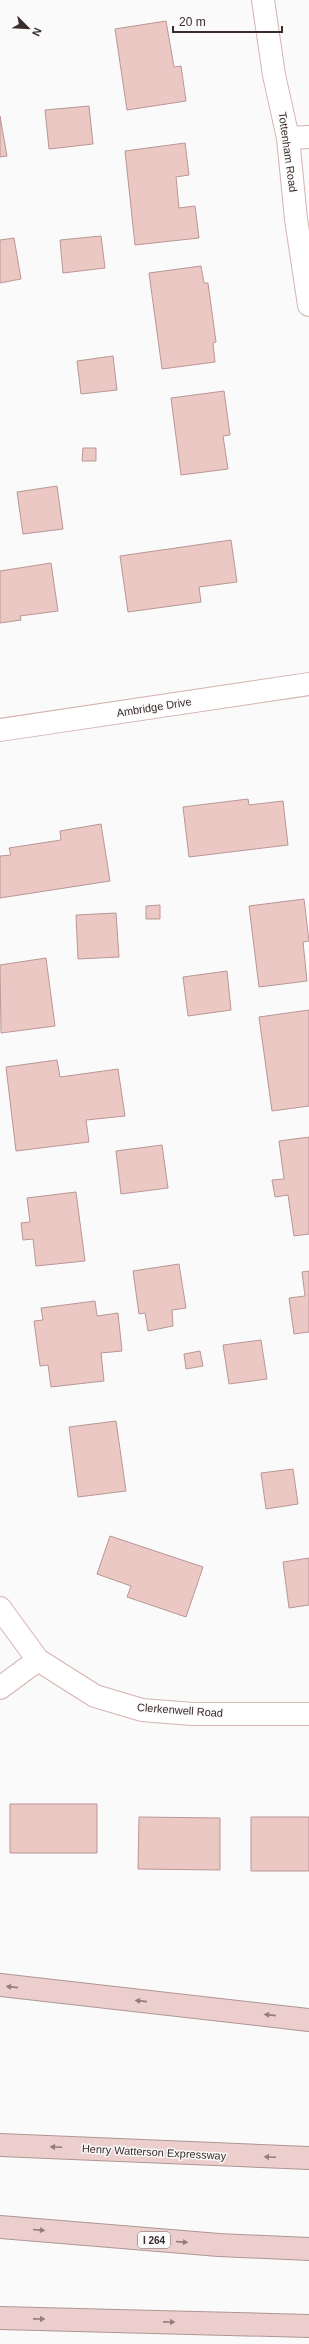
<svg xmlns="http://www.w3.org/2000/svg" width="309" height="2344" font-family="Helvetica,sans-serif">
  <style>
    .building { fill: #ecc8c5; stroke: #b99795 }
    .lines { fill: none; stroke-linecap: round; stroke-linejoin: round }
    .minor-casing { stroke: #d5b3b0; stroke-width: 24 }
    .motorway-casing { stroke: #ae9694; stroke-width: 24 }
    .minor { stroke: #fff; stroke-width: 22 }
    .motorway { stroke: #eccfcc; stroke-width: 22 }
    .oneway { fill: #937e7c }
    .labels { text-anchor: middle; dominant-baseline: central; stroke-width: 3; stroke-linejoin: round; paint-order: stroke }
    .shield { fill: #fafafa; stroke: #746a69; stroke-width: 1 }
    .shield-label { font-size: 10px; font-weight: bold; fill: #3a2c2b }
    .street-label { font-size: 11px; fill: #3a2c2b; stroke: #fafafa }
  </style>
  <rect width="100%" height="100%" fill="#fafafa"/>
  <path class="building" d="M166 21 174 67 181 66 186 101 127 110 115 29Z
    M89 106 93 144 49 149 45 110Z
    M0 116 7 156 0 157Z
    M185 143 189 175 176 177 179 208 195 206 199 238 135 245 125 151Z
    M101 236 105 268 63 273 60 240Z
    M14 238 21 279 0 283V240Z
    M201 266 204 283H208L216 342 213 343 215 362 162 369 149 273Z
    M113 356 117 390 81 394 77 361Z
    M224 391 230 435 223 436 228 469 181 475 171 398Z
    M83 448H96V461H82Z
    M57 486 63 529 23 534 17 492Z
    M231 540 237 582 199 587 201 602 128 612 120 556Z
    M51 563 58 611 20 616 21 620 0 623V571Z
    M248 799 249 805 283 801 288 845 189 857 183 807Z
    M101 824 110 881 0 898V856L11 855 9 848 61 840 60 831Z
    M304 899 309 941 303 942 307 981 259 987 249 906Z
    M160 905V919H146V906Z
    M116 913 119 957 78 959 76 915Z
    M46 958 55 1026 1 1033 0 965Z
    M227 971 231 1010 188 1016 183 977Z
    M309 1010V1106L272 1111 259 1017Z
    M57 1060 60 1077 118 1069 125 1116 86 1120 89 1142 16 1151 6 1067Z
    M309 1137V1234L294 1236 288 1195 275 1197 272 1180 284 1179 279 1141Z
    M162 1145 168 1188 121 1194 116 1151Z
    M76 1192 85 1261 36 1266 33 1239 23 1240 21 1223 30 1222 27 1198Z
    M179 1264 186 1308 172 1310 173 1326 148 1331 145 1313 139 1314 133 1271Z
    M309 1271V1332L294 1334 289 1298 305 1296 302 1272Z
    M95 1301 97 1316 118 1313 122 1351 101 1353 104 1381 51 1387 48 1365 40 1366 34 1321 43 1320 41 1308Z
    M261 1340 267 1379 229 1384 223 1345Z
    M200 1351 203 1366 186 1369 184 1354Z
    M116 1421 126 1491 78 1497 69 1427Z
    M293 1469 298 1504 266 1509 261 1473Z
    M110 1536 203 1567 186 1617 127 1597 131 1586 97 1574Z
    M309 1558V1605L289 1608 283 1562Z
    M10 1804H97V1853H10Z
    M139 1817 220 1818V1870L138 1869Z
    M251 1817H309V1871H251Z"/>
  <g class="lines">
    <defs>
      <path id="minor" d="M263 0 274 75 288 138 296 219 309 305
        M288 138 309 137
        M0 730 309 684
        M0 1608 38 1660 95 1696 142 1710 192 1714H309
        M0 1688 38 1660"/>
      <path id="motorway" d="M0 1985 309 2020
        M0 2145 309 2158
        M0 2227 219 2245 309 2249
        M0 2318 309 2326"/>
    </defs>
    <use href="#minor" class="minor-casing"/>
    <use href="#motorway" class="motorway-casing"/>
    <use href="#minor" class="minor"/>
    <use href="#motorway" class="motorway"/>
  </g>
  <defs><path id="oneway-solid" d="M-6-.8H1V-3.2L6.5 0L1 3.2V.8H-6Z"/></defs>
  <g class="oneway">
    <use href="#oneway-solid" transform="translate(12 1987) rotate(-174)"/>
    <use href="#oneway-solid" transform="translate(141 2001) rotate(-174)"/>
    <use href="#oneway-solid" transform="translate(270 2015) rotate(-174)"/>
    <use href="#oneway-solid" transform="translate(56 2147) rotate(-177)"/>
    <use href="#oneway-solid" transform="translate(270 2157) rotate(-177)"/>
    <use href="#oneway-solid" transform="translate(39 2230) rotate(5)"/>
    <use href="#oneway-solid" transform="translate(182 2242) rotate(5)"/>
    <use href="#oneway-solid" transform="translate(39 2319) rotate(1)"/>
    <use href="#oneway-solid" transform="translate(169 2322) rotate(1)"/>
  </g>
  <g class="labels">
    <rect class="shield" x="138" y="2232" width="32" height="16" rx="3"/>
    <g class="shield-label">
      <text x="154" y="2240">I 264</text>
    </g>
    <g class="street-label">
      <text transform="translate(288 152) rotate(82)">Tottenham Road</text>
      <text transform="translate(154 707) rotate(-9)">Ambridge Drive</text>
      <text transform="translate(180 1710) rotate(4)">Clerkenwell Road</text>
      <text transform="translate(154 2152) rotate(3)">Henry Watterson Expressway</text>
    </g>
  </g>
  <g transform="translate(28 28) rotate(114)" stroke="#fafafa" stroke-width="3" paint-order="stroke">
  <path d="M0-3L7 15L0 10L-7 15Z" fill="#3a2c2b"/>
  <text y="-6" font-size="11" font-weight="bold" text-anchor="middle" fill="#3a2c2b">N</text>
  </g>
  <path d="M173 26v6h109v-6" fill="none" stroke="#3a2c2b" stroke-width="2"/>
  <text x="179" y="26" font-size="12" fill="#3a2c2b" stroke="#fafafa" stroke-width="3" paint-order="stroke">20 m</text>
</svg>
